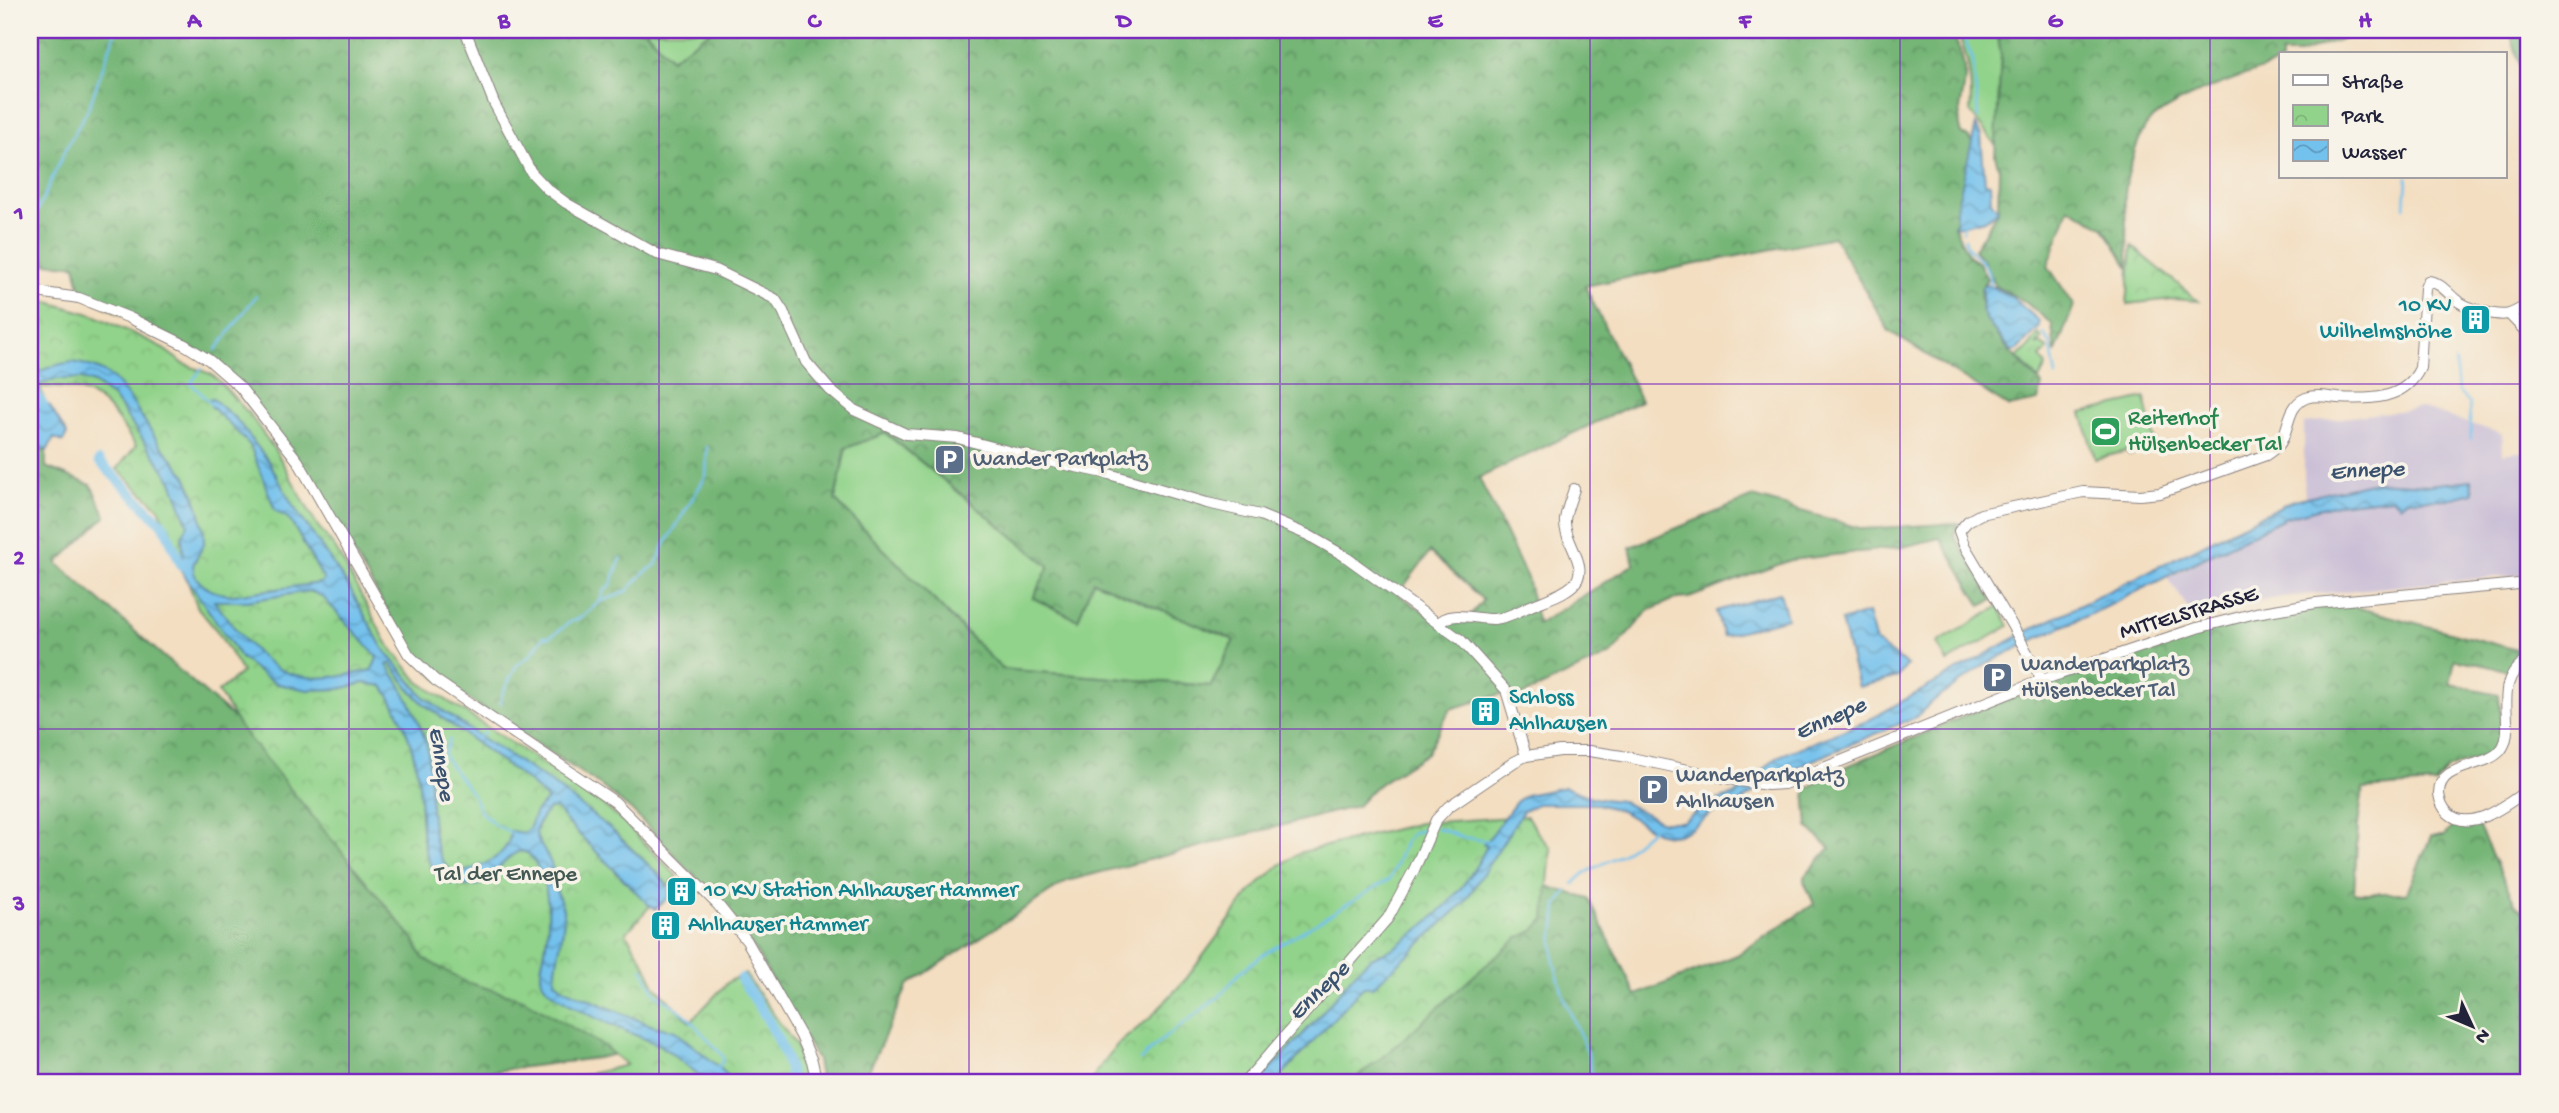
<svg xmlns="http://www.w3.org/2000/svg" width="2559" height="1113" font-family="'Gochi Hand',sans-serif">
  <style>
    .industrial { fill: #cabfd6 }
    .grass { fill: #91d38a; stroke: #5a7a62; stroke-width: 2 }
    .forest { fill: url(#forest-crowns); stroke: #4b6c58; stroke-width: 2; fill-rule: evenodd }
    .park { fill: url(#park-crowns); stroke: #5a7a62; stroke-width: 2 }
    .water { fill: url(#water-waves); stroke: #4a7294; stroke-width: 2; fill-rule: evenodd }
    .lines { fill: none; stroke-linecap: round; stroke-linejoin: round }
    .stream { stroke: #73c1ed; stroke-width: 2.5 }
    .canal { stroke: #73c1ed; stroke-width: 10 }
    .minor-casing { stroke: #8a807e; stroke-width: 12 }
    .minor { stroke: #fff; stroke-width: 10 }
    .grid { fill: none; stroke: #7b2cbf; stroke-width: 2; stroke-opacity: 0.55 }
    .labels { text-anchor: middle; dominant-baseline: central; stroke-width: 7; stroke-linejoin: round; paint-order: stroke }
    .culture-label { font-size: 23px; fill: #0d838f; stroke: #f7f3e8; text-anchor: start }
    .leisure-label { font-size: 23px; fill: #27864d; stroke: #f7f3e8; text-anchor: start }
    .service-label { font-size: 23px; fill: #4e5e75; stroke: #f7f3e8; text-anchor: start }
    .street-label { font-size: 23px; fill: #22223b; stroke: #f7f3e8 }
    .park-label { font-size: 23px; fill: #435753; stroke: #f7f3e8 }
    .water-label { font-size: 24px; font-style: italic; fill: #3a5270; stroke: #f7f3e8 }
    .neatline { fill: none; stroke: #7b2cbf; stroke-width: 2.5 }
    .grid-label { font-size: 23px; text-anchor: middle; font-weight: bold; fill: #7b2cbf }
  </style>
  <defs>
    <pattern id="forest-crowns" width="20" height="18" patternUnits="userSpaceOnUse" patternTransform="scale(1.75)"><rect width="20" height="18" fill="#74b576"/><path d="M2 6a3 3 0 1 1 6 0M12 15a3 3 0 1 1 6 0" fill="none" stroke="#5f9362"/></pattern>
    <pattern id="park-crowns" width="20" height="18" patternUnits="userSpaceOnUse" patternTransform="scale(1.75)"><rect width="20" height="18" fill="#91d38a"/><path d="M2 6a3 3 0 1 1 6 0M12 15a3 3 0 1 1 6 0" fill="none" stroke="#7db578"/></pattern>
    <pattern id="water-waves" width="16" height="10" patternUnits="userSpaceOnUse" patternTransform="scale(1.75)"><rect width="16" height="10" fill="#73c1ed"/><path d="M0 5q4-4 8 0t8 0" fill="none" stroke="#5e9cc1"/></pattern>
  </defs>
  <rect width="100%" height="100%" fill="#f7f3e8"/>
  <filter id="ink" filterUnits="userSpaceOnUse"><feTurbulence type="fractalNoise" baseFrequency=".0143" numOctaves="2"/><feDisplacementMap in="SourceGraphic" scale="14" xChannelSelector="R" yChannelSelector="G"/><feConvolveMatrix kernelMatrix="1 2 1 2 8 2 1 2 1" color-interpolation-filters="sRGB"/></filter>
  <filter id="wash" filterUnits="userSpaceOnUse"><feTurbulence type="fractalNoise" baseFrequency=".00686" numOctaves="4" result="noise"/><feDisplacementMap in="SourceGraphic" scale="28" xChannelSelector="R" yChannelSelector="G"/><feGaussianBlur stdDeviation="1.57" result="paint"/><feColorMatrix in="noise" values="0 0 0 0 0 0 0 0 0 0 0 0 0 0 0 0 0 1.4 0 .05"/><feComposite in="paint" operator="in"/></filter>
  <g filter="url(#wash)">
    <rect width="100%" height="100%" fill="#f3dec1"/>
    <path class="industrial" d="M2421 408 2502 434 2503 454 2529 451V574L2282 597 2242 605 2195 619 2168 578 2286 517 2306 510 2304 483V423Z"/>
    <path class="grass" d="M645 30H712L671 59Z
      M1956 30H1997L1998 33 2001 56 1997 147 1970 112C1973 84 1968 55 1956 30Z
      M2145 398 2156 447 2129 455 2127 451 2095 459 2082 413Z
      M885 433 1050 566 1033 598 1093 581 1234 640 1211 686 1002 669 835 500 846 448Z
      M1999 607 2009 626 1947 662 1937 643Z"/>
    <path class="forest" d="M30 30H460L469 44 492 30H645L671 59 712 30H1950C1958 43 1965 63 1965 78 1964 97 1955 115 1962 134L1968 137 1973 144 1954 226 1969 257 1979 263 1987 279C1961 309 2020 363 2042 384L2038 401 2009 407 1889 331 1834 237 1585 286 1641 401 1479 478 1527 578 1538 624 1634 564 1630 547 1753 497 1863 529 1959 523 1954 535 1993 600 1981 606 1940 538 1903 547 1791 560 1689 598 1675 599 1648 611 1611 654 1515 699 1502 694 1450 709 1427 753 1375 787 1357 806 1067 881 908 985 863 1083H821L817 1060 759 957 736 921 652 831 631 810 601 786 435 677 402 636 314 485 210 357 82 295 75 265 30 262ZM886 433 1049 566 1033 598 1078 620 1093 581 1234 640 1211 686 1002 669 835 500 846 448ZM1430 552 1483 600 1470 616 1435 619 1398 594Z
      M1997 30H2375L2331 42 2300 54H2281V62C2245 76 2177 96 2150 121 2138 133 2125 179 2125 196 2124 220 2129 242 2128 266L2103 227 2069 208 2048 266 2074 305 2055 354 2052 324 2024 301 1995 286 1983 260 1974 250 1998 210 1999 169 1995 156 2001 56Z
      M2510 30H2529V95L2528 94Z
      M30 447 46 451V467L91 485 106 516 57 563 244 727 645 1048 597 1058 502 1070 449 1083H30Z
      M2344 604 2525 652 2510 671 2455 659 2450 684 2499 694 2502 731 2500 745 2488 755 2447 769 2435 784 2363 789 2358 825 2354 893H2407L2431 836H2444L2455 823 2476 822 2516 905 2529 916V1083H1105L1544 885 1589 899 1636 995 1737 955 1814 904 1804 881V877L1830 848 1808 827 1805 790 1838 770 1976 711 2080 673 2199 632 2277 614Z"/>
    <path class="park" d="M2132 246 2198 301 2173 299 2127 304Z
      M30 301 48 302 94 315 158 345 184 364 211 374 219 381 249 414 277 453 317 525 336 549 387 643 419 682 592 796 619 818 677 876 626 933 645 964 655 986 690 1022 729 981 745 974 796 1046 806 1083H569V1079L626 1065 605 1047 523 999 466 982 423 958 414 940 242 730 218 692 242 672 217 631 198 608 159 508 117 469 136 446C106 402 98 386 40 387L47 408 55 424 39 452 30 449Z
      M2038 334 2042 338 2036 345 2040 343 2047 348 2046 352 2040 357 2046 366 2039 380 2017 357 2029 347Z
      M1527 816 1537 832 1551 848 1545 919 1535 930 1518 938 1478 972 1391 1050 1350 1083H1092L1096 1072 1117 1045 1149 1019 1186 979 1251 891 1280 865 1302 852 1420 823Z"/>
    <path class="water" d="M1976 125 1981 136 1985 183 1990 184 1991 201 1998 210 1985 220 1956 227V209Z
      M1986 284 2012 297 2039 321V328L2017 350 2012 351C2004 342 1984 322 1982 309 1981 303 1983 294 1982 287Z
      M73 362C85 364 97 367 108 375 126 387 145 424 159 443 168 455 182 467 188 481 195 495 200 511 203 527 204 531 204 538 204 543 201 555 187 563 196 577 204 590 219 594 233 595L320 583 324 580 293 525 288 518 275 510 250 445 211 406 209 400 213 399 236 419 269 462 293 506 349 587 382 647 424 697 479 736 550 782 612 830 659 875 669 887 670 896 656 909 649 905 568 823 556 808 549 809C522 839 544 840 552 867 554 872 553 878 554 883 556 892 561 901 563 910 566 933 555 958 555 981L564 989 653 1026 675 1031 719 1067 735 1083C728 1083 720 1085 714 1083 700 1080 674 1052 657 1044 635 1035 550 1002 542 981 539 971 543 960 545 950 550 919 551 890 535 862 519 832 498 874 483 883 476 887 466 886 457 884 445 883 438 880 432 868 419 843 422 812 419 785 415 750 403 716 383 686L364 683 340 689 308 690 278 684 265 677 241 658 178 566 183 559 182 536 188 525 172 481 113 397 94 383 82 379H57L35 386 36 389 32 391 30 377C43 368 57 364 73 362ZM310 591 322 596 373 652 377 658 372 670C283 691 265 669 214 601H247ZM391 663 411 691 425 705 529 782 547 800 536 811 530 827 524 833 510 831C511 857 478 868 457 874 421 859 435 774 426 742 417 715 404 688 387 665Z
      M49 405 67 434 63 442 54 438 47 451 30 445V412Z
      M2471 480 2473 493 2449 499 2407 500 2400 506 2392 498 2337 504 2286 517 2104 608 2048 633 1988 663 1932 702 1916 717 1780 774 1736 805 1713 812 1691 829 1680 834 1669 835 1656 832 1621 811 1598 804H1537L1523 811 1464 903 1373 987H1364L1356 994 1275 1083H1256C1283 1058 1308 1029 1332 1001 1343 988 1354 972 1367 961 1375 954 1386 953 1395 947 1435 920 1466 890 1487 846L1483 844 1491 836 1516 802 1526 795 1565 787 1594 798 1621 801 1662 822H1682L1711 802 1734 795 1779 756 1867 721 2024 633 2293 500 2375 482 2429 485Z
      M1780 593 1787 618 1723 636 1716 611Z
      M1868 613 1876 643 1907 665 1898 677 1858 687 1841 621Z"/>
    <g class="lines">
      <path class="stream" d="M1961 30 1973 60 1978 118
        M2447 35 2448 40
        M2405 207 2407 177
        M1963 225V231
        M30 227 66 148 89 107 116 30
        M1965 238C1968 261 1989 254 1990 285
        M2043 333 2050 342 2056 377
        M216 350 256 296
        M2455 362 2458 391 2469 404 2471 439
        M202 368 191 383 212 405
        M600 601 604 591 611 585 621 558
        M500 704 503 692 517 665 530 656 544 636 549 637 556 633 570 622 582 617 599 602 626 592 644 573 656 565 664 546 706 476 707 447
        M479 736 485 733
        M449 740 444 754 445 758 473 795 480 811 494 824 512 833
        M1437 828 1462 837 1488 841
        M1573 884 1585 873 1624 853 1652 829
        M1567 891 1557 906 1553 943 1554 962 1564 998 1587 1051 1594 1083
        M642 968 655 993 685 1014 723 1056V1061L717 1069
        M1140 1060 1163 1039 1220 996 1240 972 1262 955 1390 879 1405 842 1412 833 1427 829"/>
      <path class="canal" d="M30 383 44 407
        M99 461 164 526 181 564 188 570
        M741 979C764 1012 785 1043 792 1083"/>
    </g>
  </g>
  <g filter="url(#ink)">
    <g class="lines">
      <defs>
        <path id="minor" d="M465 30 494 103 531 172 547 189 566 203 657 254 716 270 775 299 783 311 806 362 830 390 854 410 906 434 958 438 1034 458 1109 474 1207 503 1260 515 1308 535 1343 555 1461 640 1506 690 1526 756
          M30 291 79 298 130 318 185 345 209 360 240 387 298 461 409 655 435 680 615 802 718 905 747 941 801 1036 812 1061 817 1083
          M2509 314 2529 335
          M1438 624C1449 609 1478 620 1494 619 1505 618 1514 614 1524 609 1539 601 1560 597 1573 585 1592 567 1563 542 1565 520 1566 510 1571 499 1574 489
          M2529 659C2487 682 2520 728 2500 751 2483 769 2438 763 2439 794 2440 802 2443 808 2448 813 2471 835 2510 802 2529 789
          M2042 680 2013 627 1964 545 1959 531 1968 521 1981 514 2083 492 2140 495 2160 493 2266 455C2270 452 2276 448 2279 445 2290 431 2286 406 2306 398 2316 394 2328 397 2338 398 2370 400 2405 400 2420 368L2425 288 2428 281C2439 282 2447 292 2455 299 2465 308 2496 317 2509 314 2516 312 2523 307 2529 304
          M1244 1083 1388 918 1414 870 1436 820 1448 807 1514 762 1526 756 1560 751H1589L1622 756 1739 781 1768 785 1784 784 2042 680 2197 628 2256 613 2316 603 2529 583"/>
      </defs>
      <use href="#minor" class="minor-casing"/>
      <use href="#minor" class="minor"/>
    </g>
  </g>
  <path class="grid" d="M349 30V1083M659 30V1083M969 30V1083M1280 30V1083M1590 30V1083M1900 30V1083M2210 30V1083M30 384H2529M30 729H2529"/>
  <defs>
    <symbol id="building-square" viewBox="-11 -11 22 22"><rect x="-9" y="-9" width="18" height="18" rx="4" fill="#0f9aa8" stroke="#f7f3e8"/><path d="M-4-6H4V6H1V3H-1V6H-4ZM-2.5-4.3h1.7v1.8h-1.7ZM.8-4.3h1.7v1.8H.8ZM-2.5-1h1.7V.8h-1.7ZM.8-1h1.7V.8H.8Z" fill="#fff"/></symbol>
    <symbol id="stadium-square" viewBox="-11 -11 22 22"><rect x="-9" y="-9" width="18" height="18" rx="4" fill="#2e9e5b" stroke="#f7f3e8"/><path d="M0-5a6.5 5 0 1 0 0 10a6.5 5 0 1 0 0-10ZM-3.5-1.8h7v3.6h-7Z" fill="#fff"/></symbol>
    <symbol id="parking-square" viewBox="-11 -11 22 22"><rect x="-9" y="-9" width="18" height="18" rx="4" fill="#5c6f8a" stroke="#f7f3e8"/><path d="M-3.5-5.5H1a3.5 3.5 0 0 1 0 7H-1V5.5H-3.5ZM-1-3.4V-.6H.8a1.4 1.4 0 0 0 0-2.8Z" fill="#fff"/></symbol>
  </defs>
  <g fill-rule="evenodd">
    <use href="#building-square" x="2458" y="302" width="35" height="35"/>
    <use href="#stadium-square" x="2088" y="414" width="35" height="35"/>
    <use href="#parking-square" x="932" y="442" width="35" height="35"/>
    <use href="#parking-square" x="1980" y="660" width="35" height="35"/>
    <use href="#building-square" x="1468" y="694" width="35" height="35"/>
    <use href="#parking-square" x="1636" y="772" width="35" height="35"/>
    <use href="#building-square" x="664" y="874" width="35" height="35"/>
    <use href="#building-square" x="648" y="908" width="35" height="35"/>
  </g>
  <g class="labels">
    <g class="culture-label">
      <text x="2452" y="306" text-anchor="end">10 KV<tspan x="2452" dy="26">Wilhelmshöhe</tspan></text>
      <text x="1509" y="698">Schloss<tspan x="1509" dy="26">Ahlhausen</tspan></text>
      <text x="704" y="891">10 KV Station Ahlhauser Hammer</text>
      <text x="688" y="925">Ahlhauser Hammer</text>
    </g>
    <g class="leisure-label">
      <text x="2128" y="419">Reiterhof<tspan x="2128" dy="26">Hülsenbecker Tal</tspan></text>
    </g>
    <g class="service-label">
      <text x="973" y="460">Wander Parkplatz</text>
      <text x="2021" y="665">Wanderparkplatz<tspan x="2021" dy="26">Hülsenbecker Tal</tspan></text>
      <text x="1676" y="776">Wanderparkplatz<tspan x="1676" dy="26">Ahlhausen</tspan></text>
    </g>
    <g class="street-label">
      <text transform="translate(2189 614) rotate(-16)">MITTELSTRASSE</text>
    </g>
    <g class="park-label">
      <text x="506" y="875">Tal der Ennepe</text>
    </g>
    <g class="water-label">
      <text transform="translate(2367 472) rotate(-3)">Ennepe</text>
      <text transform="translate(1831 720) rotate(-24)">Ennepe</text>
      <text transform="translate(440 764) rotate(81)">Ennepe</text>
      <text transform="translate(1320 992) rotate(-44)">Ennepe</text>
    </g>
  </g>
  <rect width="2559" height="1113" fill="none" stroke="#f7f3e8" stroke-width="77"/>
  <rect x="2279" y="52" width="228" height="126" fill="#f7f3e8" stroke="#a29fa3" stroke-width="2"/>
  <rect x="2293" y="75" width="35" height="10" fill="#ffffff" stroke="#a29fa3" stroke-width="2"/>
  <text x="2342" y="88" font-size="21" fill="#22223b">Straße</text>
  <rect x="2293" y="105" width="35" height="21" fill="url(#park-crowns)" stroke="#a29fa3" stroke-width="2"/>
  <text x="2342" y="122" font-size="21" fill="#22223b">Park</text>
  <rect x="2293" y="140" width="35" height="21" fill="url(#water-waves)" stroke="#a29fa3" stroke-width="2"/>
  <text x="2342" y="158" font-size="21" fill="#22223b">Wasser</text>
  <g transform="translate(2472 1026) rotate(134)" stroke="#f7f3e8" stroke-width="5" paint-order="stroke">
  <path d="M0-5L12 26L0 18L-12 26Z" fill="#22223b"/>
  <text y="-10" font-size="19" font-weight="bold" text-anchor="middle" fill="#22223b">N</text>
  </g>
  <rect x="38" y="38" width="2482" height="1036" class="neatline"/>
  <g class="grid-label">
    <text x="194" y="27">A</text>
    <text x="504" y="27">B</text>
    <text x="814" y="27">C</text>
    <text x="1124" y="27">D</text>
    <text x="1435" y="27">E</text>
    <text x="1745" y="27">F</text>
    <text x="2055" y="27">G</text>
    <text x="2365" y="27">H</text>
    <text x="19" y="219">1</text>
    <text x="19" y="564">2</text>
    <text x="19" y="910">3</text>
  </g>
</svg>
